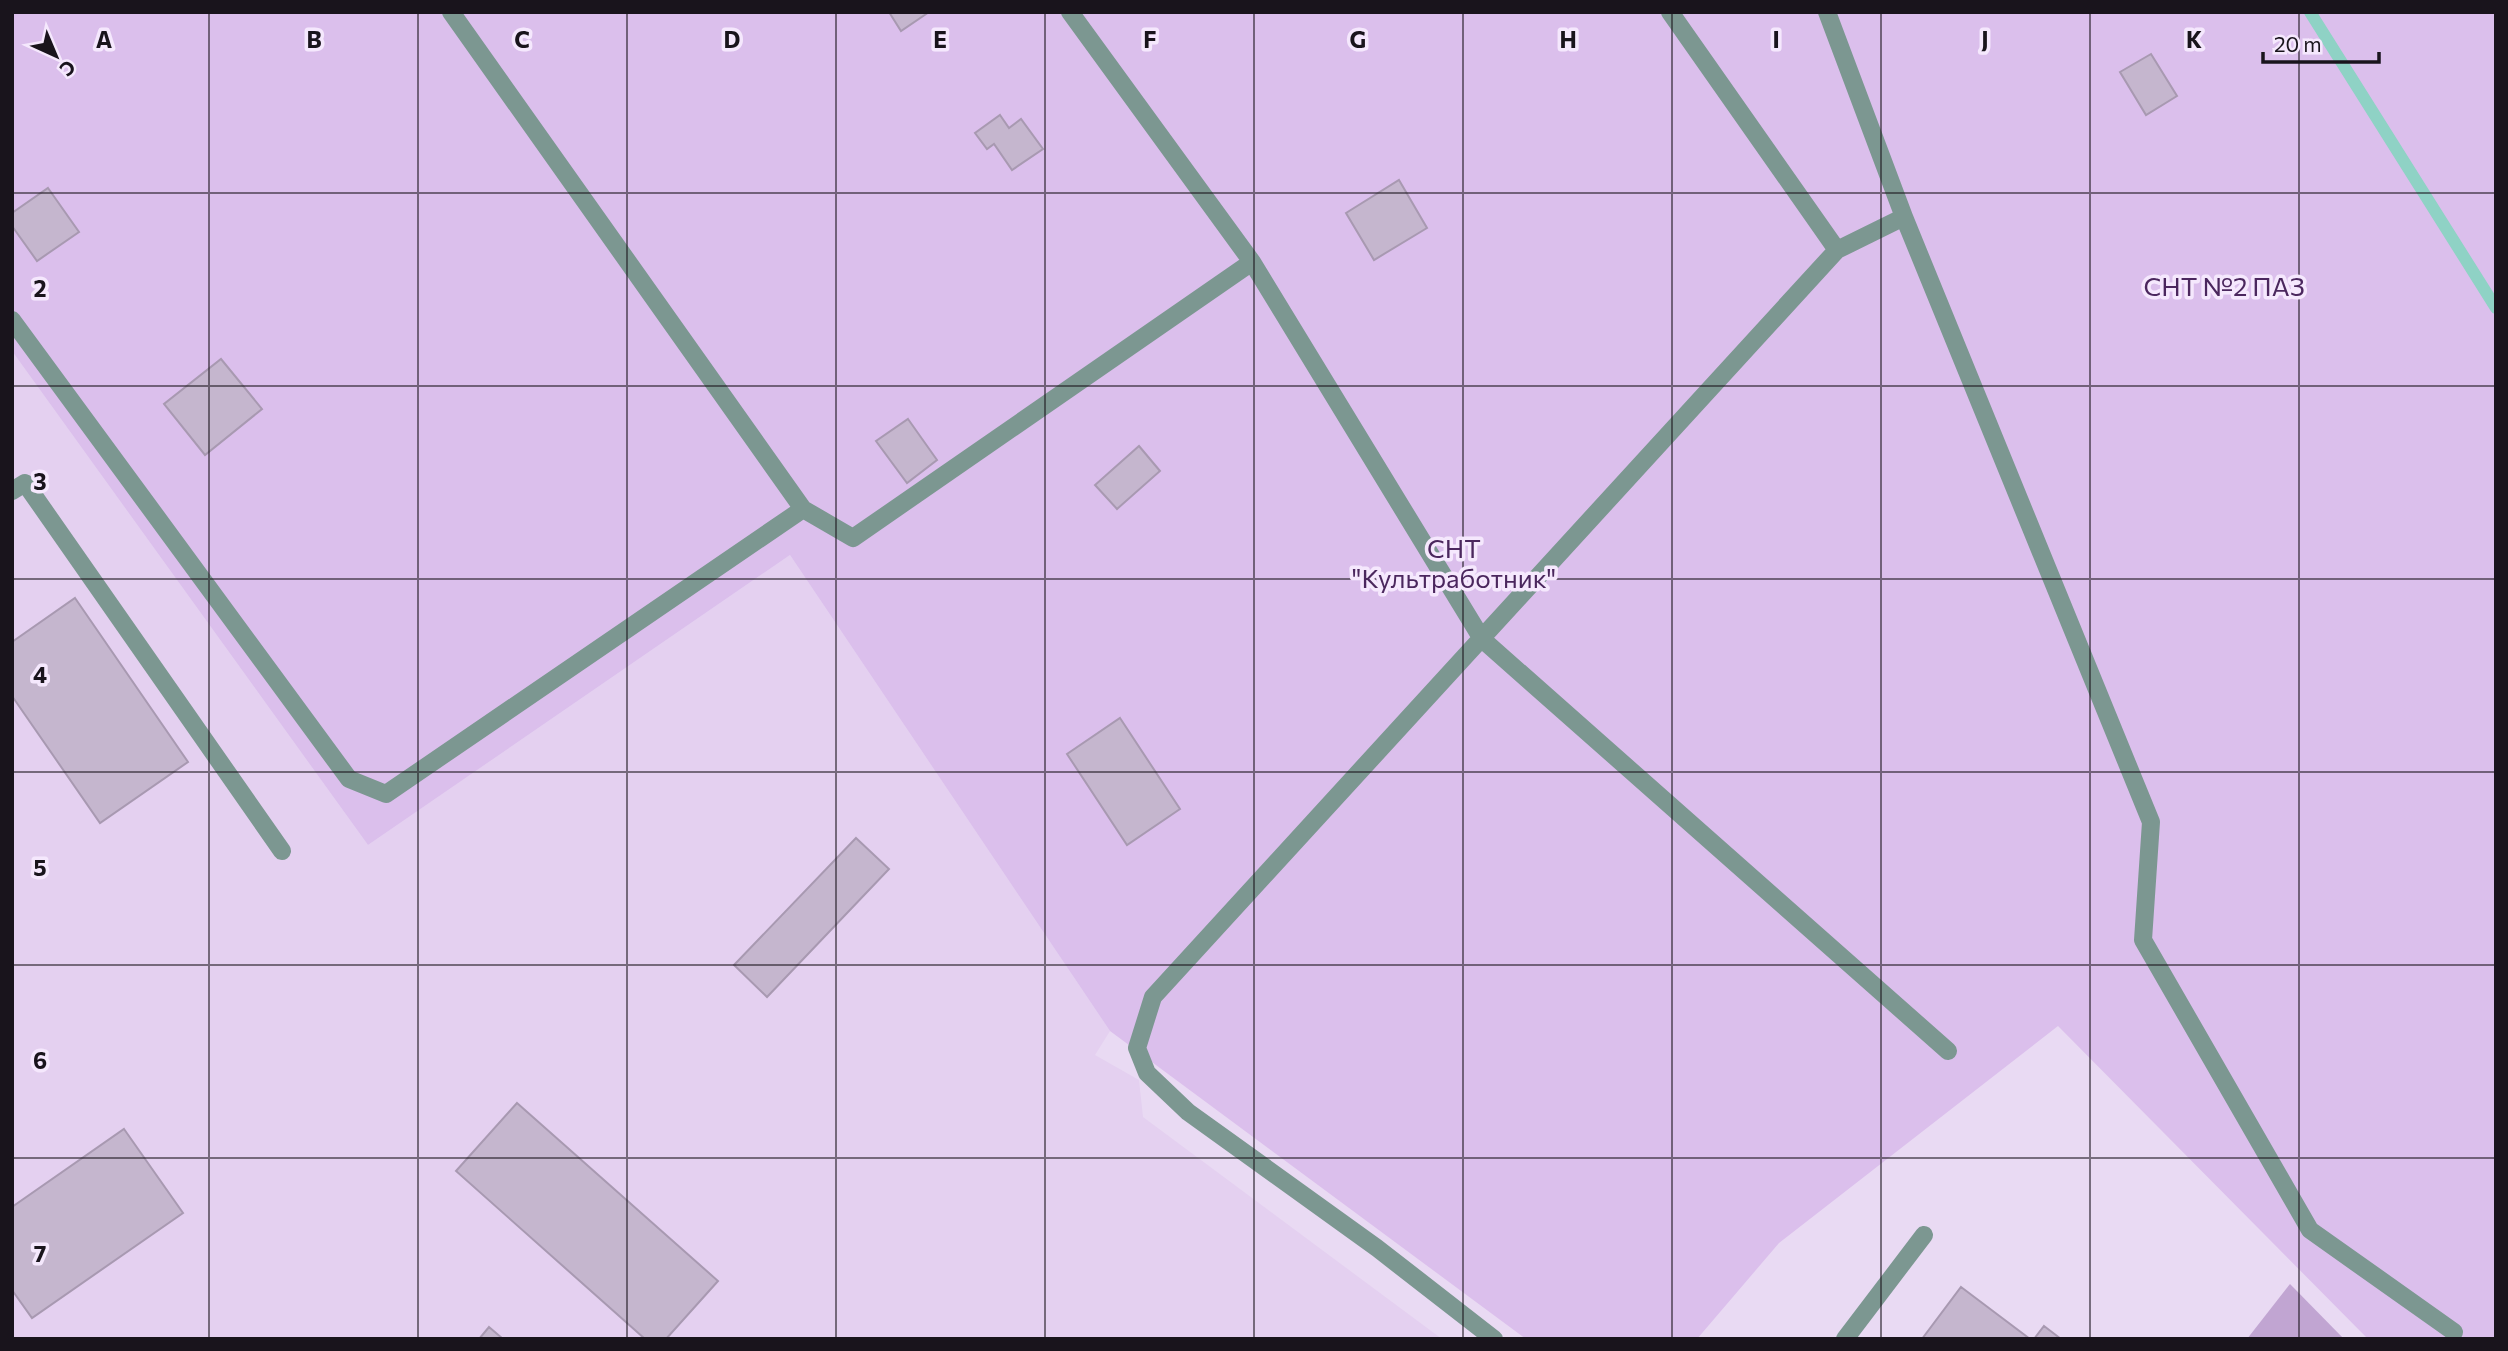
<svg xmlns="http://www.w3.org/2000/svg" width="2508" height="1351" font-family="Commissioner,sans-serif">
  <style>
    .built { fill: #e4d0f0 }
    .green { fill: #dbbfec }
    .forest { fill: #c1a5d2 }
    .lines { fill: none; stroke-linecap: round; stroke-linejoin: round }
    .stream { stroke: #8fd2c5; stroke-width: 12 }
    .building { fill: #c5b6ce; stroke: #a899b1; stroke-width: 2 }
    .service { stroke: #7c9791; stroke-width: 18 }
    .minor { stroke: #7c9791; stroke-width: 18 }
    .grid { fill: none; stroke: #19141c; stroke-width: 2; stroke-opacity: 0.55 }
    .labels { text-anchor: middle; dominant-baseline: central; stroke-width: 7; stroke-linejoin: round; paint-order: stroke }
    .park-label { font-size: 26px; fill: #4b275e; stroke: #f5e8fd }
    .grid-label { font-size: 23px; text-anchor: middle; font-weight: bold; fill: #19141c; stroke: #f5e8fd; stroke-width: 7; stroke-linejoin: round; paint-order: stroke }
  </style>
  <rect width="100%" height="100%" fill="#e9daf3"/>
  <path class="built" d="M12 351 368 845 790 555 1110 1031 1095 1055 1139 1080 1143 1117 1442 1339H12Z"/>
  <path class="green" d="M12 12H2496V1339H2368L2058 1026 1779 1243 1697 1339H1526L1110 1031 790 555 368 845 12 351Z"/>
  <path class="forest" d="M2290 1284 2344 1339H2247Z"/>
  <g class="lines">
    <path class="stream" d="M2310 12 2496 308"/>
  </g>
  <path class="building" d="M889 12H929L901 31Z
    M2151 54 2177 96 2146 115 2120 72Z
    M1000 115 1009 128 1021 119 1043 149 1012 170 994 144 987 149 975 133Z
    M1399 180 1427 228 1374 260 1346 213Z
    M48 188 79 232 37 261 12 226V213Z
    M221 359 262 409 205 455 164 404Z
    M908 419 937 460 907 483 876 441Z
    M1139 446 1160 471 1117 509 1095 485Z
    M75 598 188 762 100 823 12 696V642Z
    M1120 718 1180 809 1127 845 1067 754Z
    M856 838 889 869 767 997 734 965Z
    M517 1103 718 1281 666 1339H645L456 1171Z
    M124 1129 183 1213 32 1318 12 1290V1207Z
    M1961 1287 2030 1339H1922Z
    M2044 1326 2061 1339H2034Z
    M489 1327 503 1339H479Z"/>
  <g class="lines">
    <path class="service" d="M451 12 803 509 853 538 1252 262
      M1070 12 1252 262 1482 639 1948 1051
      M1670 12 1837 250
      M1904 217 2151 822 2143 940 2310 1230 2454 1332
      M12 320 349 779 386 794 803 509
      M12 491 25 483 282 851
      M1494 1339 1377 1248 1188 1112 1147 1073 1137 1048 1153 997 1837 250 1904 217 1827 12"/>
    <path class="minor" d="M1845 1339 1924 1235"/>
  </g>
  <path class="grid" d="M209 12V1339M418 12V1339M627 12V1339M836 12V1339M1045 12V1339M1254 12V1339M1463 12V1339M1672 12V1339M1881 12V1339M2090 12V1339M2299 12V1339M12 193H2496M12 386H2496M12 579H2496M12 772H2496M12 965H2496M12 1158H2496"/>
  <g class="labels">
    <g class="park-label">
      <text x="2224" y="285">СНТ №2 ПАЗ</text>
      <text x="1454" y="547">СНТ<tspan x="1454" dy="30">"Культработник"</tspan></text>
    </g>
  </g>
  <g class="grid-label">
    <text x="104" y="48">A</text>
    <text x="314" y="48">B</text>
    <text x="522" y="48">C</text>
    <text x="732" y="48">D</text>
    <text x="940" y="48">E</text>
    <text x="1150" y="48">F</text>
    <text x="1358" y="48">G</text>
    <text x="1568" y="48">H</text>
    <text x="1776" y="48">I</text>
    <text x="1985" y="48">J</text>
    <text x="2194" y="48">K</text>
    <text x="40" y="297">2</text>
    <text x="40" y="490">3</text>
    <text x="40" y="683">4</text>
    <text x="40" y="876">5</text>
    <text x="40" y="1069">6</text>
    <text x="40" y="1262">7</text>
  </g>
  <rect width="2508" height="1351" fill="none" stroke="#19141c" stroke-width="28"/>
  <g transform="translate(56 56) rotate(136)" stroke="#f5e8fd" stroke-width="5" paint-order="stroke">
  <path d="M0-5L12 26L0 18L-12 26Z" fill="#19141c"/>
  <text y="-10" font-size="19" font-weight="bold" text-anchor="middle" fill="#19141c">С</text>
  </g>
  <path d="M2263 52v10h116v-10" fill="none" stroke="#19141c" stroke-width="3.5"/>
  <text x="2274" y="52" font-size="21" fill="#19141c" stroke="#f5e8fd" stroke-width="5" paint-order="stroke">20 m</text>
</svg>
